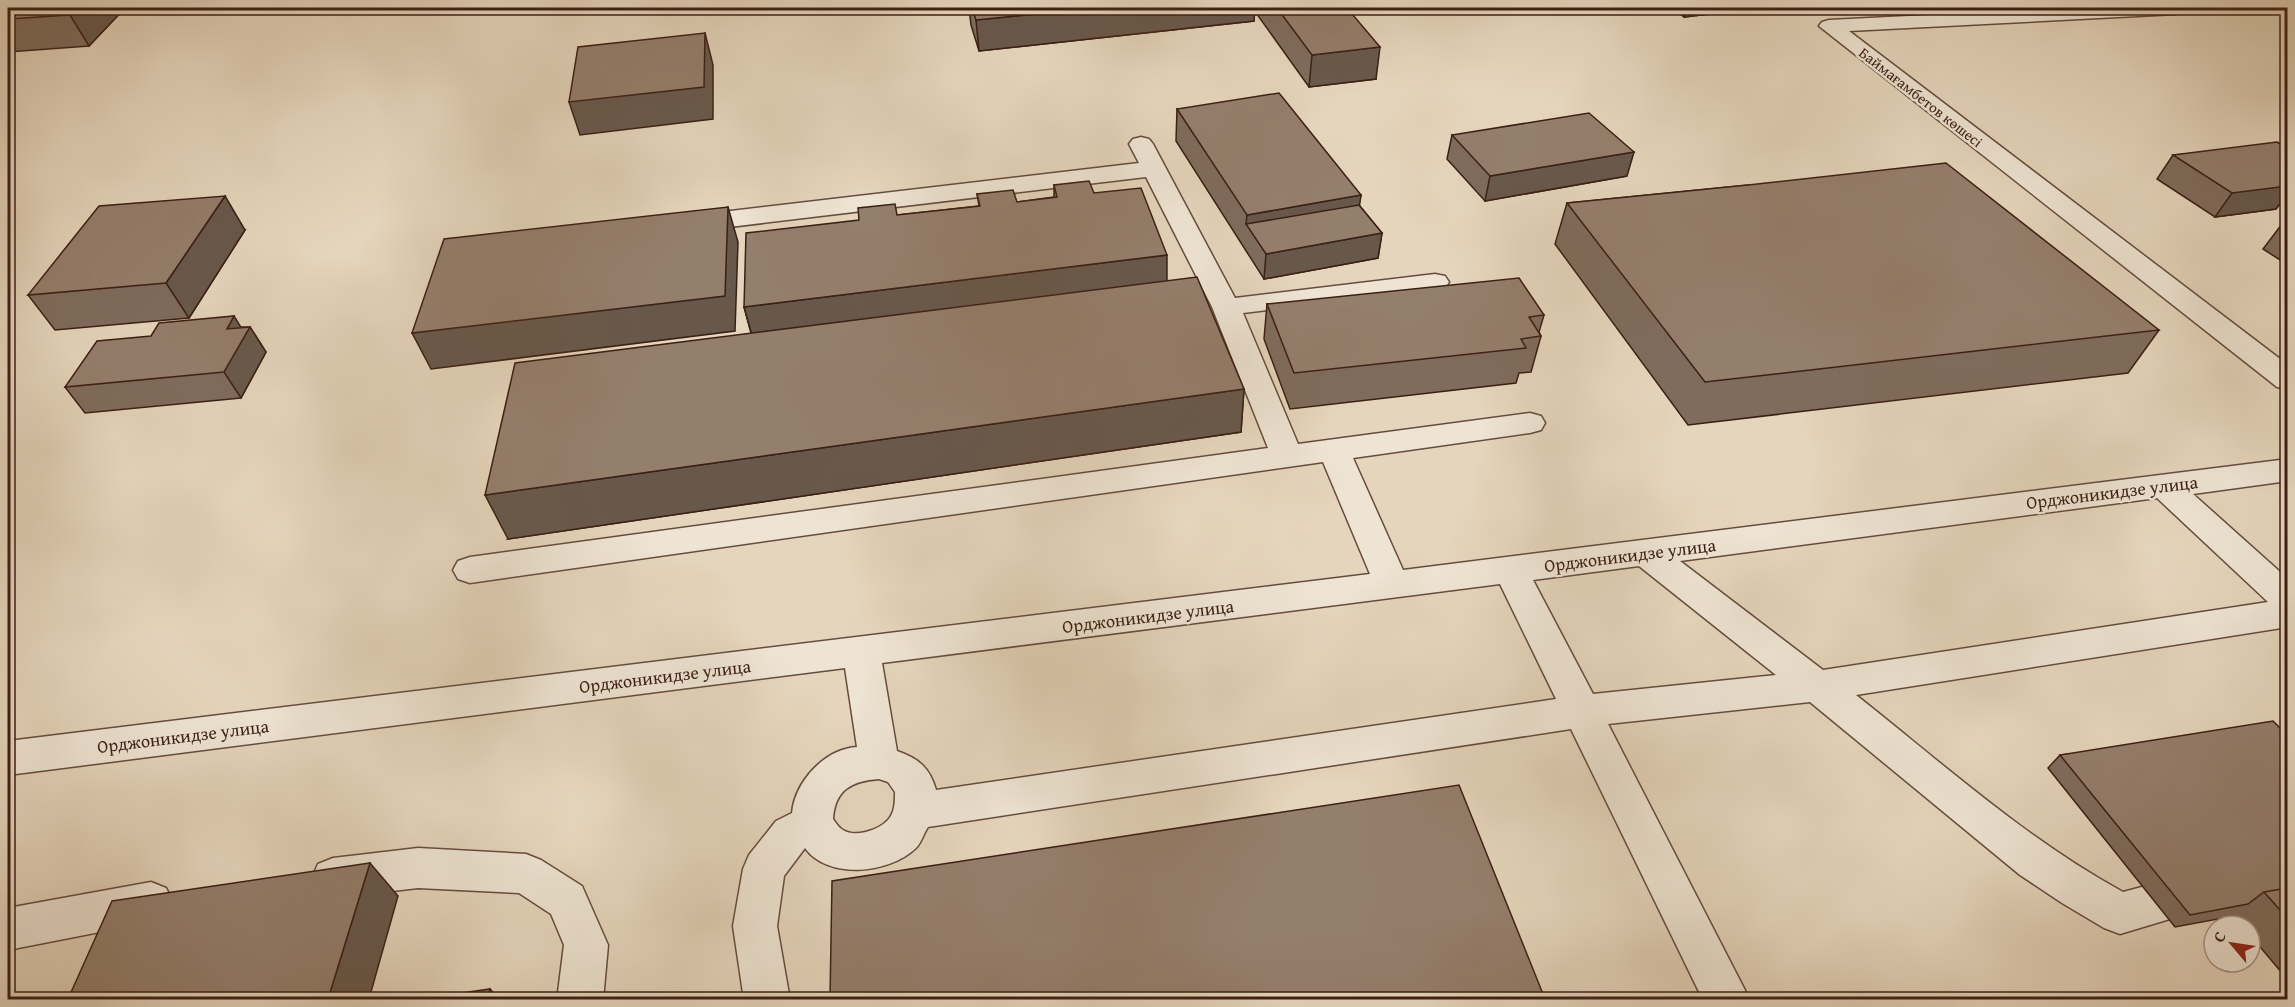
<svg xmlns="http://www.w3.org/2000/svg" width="2295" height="1007" font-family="'Gentium Book Plus',serif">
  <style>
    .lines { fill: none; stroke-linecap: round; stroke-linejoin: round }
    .minor-casing { stroke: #664c3f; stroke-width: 3 }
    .minor { fill: #eee4d3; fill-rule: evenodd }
    .wall { fill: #7f6c5d; stroke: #3c1f15; stroke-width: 1.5 }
    .shaded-wall { fill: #68584c; stroke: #3c1f15; stroke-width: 1.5 }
    .building { fill: #947e6c; stroke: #3c1f15; stroke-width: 1.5 }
    .labels { text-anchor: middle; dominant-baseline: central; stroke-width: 5; stroke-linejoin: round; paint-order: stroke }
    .far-street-label { font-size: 15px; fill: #3c1f15; stroke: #eee4d3 }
    .street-label { font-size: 18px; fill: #3c1f15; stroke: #eee4d3 }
  </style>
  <rect width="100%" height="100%" fill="#e5d5bc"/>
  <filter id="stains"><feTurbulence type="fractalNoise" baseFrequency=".00333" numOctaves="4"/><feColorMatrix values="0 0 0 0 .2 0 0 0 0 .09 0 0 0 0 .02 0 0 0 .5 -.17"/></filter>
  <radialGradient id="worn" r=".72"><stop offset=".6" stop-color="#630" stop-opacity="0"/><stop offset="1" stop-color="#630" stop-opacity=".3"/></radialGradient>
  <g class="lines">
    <defs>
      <path id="minor" d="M2070 8H2186L2183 12 2176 14 1849 31 2288 365V389L2277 387 1819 26 1822 22 1829 20Z
        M1141 137 1149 139 1153 144 1235 298 1435 274 1445 276 1449 282 1445 288 1435 290 1243 313 1298 444 1530 413 1541 416 1545 423 1541 430 1530 433 1353 458 1403 570 2288 459V481L2193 494 2288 579V627L1856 695C1942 763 2026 839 2123 892L2198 872 2213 878 2220 892 2213 906 2120 934 2104 928 2062 903 2020 875 1810 702 1608 724 1750 1000H1703L1571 729 928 827C924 833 921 843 916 848 889 874 828 880 805 848L784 876 777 926 790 1000H744L733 926 743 869 749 855 776 821 792 813C795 782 824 749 857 747L845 668 8 775V741L1370 574 1323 462 470 583 458 579 453 570 458 561 470 557 1268 448 1212 307 1146 177 688 232 679 229 675 224 679 219 688 216 1139 163 1129 144 1133 139ZM2157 498 2268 602 1823 670 1680 561ZM1639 566 1776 675 1593 694 1533 580ZM1500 584 1556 699 936 790C930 768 918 758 897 751L882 663ZM879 779 888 782 895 792C895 802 895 812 888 820 879 830 855 838 843 830 839 828 836 823 833 819 835 790 851 781 879 779Z
        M418 848 526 854 541 860 582 886 608 945 603 1000H557L564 945 551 914 519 893 418 888 333 898 318 892 312 878 318 864 333 858Z
        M151 882 166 888 173 902 166 916 151 922 8 950V908Z"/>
    </defs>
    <use href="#minor" class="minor-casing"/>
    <use href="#minor" class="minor"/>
  </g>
  <path class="wall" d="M8 8H125L89 46 8 52Z
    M969 8H1347L1376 79 1309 87 1254 10V21L979 51 971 25Z
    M1672 8H1761L1684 17Z
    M1177 109 1361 195 1359 205 1382 233 1378 258 1264 279 1176 141Z
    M1452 135 1627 176 1485 201 1447 159Z
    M2288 149V201H2282L2276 209 2215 217 2157 179 2173 155Z
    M1054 185 1094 193 1167 281 1244 389 1241 432 508 539 751 333 744 307 897 215 979 206 977 194 1017 202 1054 197Z
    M1748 185 2159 330 2128 373 1688 425 1555 244 1567 203Z
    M2288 223V265L2263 249 2282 224Z
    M245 230 189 318 55 330 28 295Z
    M1267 304 1544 315 1539 332 1541 336 1531 372 1519 373 1516 383 1290 409 1264 339Z
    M241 327H250L266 352 241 398 85 413 65 387Z
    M2288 736V980L2250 935V926H2242L2234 916 2175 927 2048 768 2060 755Z"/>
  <path class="shaded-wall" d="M77 8H125L89 46 70 15Z
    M1097 8H1255L1254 21 979 51 976 20Z
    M1687 8H1761L1684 17Z
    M705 33 713 65V119L580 135 569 102Z
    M1380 47 1376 79 1309 87 1312 55Z
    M1634 152 1627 176 1485 201 1490 176Z
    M2288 179V201H2282L2276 209 2215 217 2232 193Z
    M1361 195 1356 229 1246 224 1247 215Z
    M225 196 245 230 189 318 166 283Z
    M728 207 738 242 735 331 431 369 412 333Z
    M1382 233 1378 258 1264 279 1266 254Z
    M1167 255V297L756 350 744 307Z
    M234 316 245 334 250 327 266 352 241 398 224 372 227 329Z
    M1244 389 1241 432 508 539 485 495Z
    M370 863 398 896 369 999H328Z
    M490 989 499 999H487Z"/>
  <path class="building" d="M8 8H77L70 15 8 19Z
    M972 8H1097L976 20Z
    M1277 8H1347L1380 47 1312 55Z
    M705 33 704 87 569 102 578 47Z
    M1279 93 1361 195 1247 215 1177 109Z
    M1589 113 1634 152 1490 176 1452 135Z
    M2277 142 2288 149V179H2285L2288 181V186L2232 193 2173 155Z
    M1946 163 2159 330 1705 382 1567 203 1748 185Z
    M1089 181 1094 193 1141 188 1167 255 744 307 746 233 859 220 858 208 895 204 897 215 980 206 977 194 1013 190 1017 202 1057 197 1054 185Z
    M225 196 166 283 28 295 99 206Z
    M1359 205 1382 233 1266 254 1246 224Z
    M728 207 725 296 412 333 444 239Z
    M2288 223V227L2282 224Z
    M1197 277 1244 389 485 495 515 363Z
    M1519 278 1544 315 1529 317 1541 336 1521 339 1526 348 1294 373 1267 304Z
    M234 316 227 329 250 327 224 372 65 387 97 341 151 336 159 323Z
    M2273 721 2288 736V888L2264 892 2248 904 2190 915 2060 755Z
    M1459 785 1545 999H830L832 881Z
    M370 863 328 999H68L112 901Z
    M2288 888V919L2264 892Z
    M490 989 487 999H420Z"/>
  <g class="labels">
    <g class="far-street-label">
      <text transform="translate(1921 97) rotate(38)">Баймағамбетов көшесі</text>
    </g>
    <g class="street-label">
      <text transform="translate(2112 492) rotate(-7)">Орджоникидзе улица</text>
      <text transform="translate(1630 555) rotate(-7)">Орджоникидзе улица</text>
      <text transform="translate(1148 616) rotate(-7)">Орджоникидзе улица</text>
      <text transform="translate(665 676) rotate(-7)">Орджоникидзе улица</text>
      <text transform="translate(183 736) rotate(-7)">Орджоникидзе улица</text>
    </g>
  </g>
  <rect width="2295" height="1007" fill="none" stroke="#e5d5bc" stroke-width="30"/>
  <rect x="9" y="9" width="2277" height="989" fill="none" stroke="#3c1f15" stroke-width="3"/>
  <rect x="15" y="15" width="2265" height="977" fill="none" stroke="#3c1f15" stroke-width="1.5"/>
  <g transform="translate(2232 944) rotate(299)"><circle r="28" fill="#eee4d3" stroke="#a79587" stroke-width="1.5"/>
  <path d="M0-4.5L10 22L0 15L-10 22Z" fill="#8f2418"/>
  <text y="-9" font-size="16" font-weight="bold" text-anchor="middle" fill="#3c1f15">С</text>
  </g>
  <rect width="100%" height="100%" filter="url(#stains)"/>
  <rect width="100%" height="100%" fill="url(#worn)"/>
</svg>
